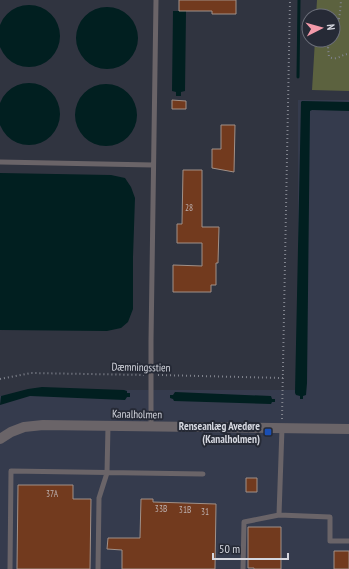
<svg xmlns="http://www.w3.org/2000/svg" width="349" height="569" font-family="'PT Sans Narrow',sans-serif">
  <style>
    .built { fill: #353b4d }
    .green { fill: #5c623f }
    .water { fill: #011f20 }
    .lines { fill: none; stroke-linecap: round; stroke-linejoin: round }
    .stream { stroke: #011f20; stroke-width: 3 }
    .building { fill: #723a1e; stroke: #a09088 }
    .path { stroke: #81848e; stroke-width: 2; stroke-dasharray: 1 3; stroke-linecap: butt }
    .lane { stroke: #6a6468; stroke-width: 5 }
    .street { stroke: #6a6468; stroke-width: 10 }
    .transit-dot { fill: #1a4fb4; stroke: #262a36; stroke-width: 1.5 }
    .labels { text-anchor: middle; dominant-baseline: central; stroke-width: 4; stroke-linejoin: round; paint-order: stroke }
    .number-label { font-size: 9px; fill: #bcb0af }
    .street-label { font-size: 11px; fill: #d5d7df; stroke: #262a36 }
    .poi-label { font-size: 11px; font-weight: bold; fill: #d5d7df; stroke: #262a36; text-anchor: end }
  </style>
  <rect width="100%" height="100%" fill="#303440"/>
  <path class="built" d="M298 100H349V569H0V396L30 390H298Z"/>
  <path class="green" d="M317 0H349V91L312 90 315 40H333V16H316Z"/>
  <path class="water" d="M-2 36a31 31 0 1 1 62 0a31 31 0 1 1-62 0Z
    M76 38a31 31 0 1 1 62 0a31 31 0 1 1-62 0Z
    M173 11H186L185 91 181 92V96H176V92L172 91Z
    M-2 114a31 31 0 1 1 62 0a31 31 0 1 1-62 0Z
    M75 115a31 31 0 1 1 62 0a31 31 0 1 1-62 0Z
    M302 101 349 102V111L312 110 310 111 307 383 306 395 303 396V399H300V396L296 395 295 393 301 102Z
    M0 173 111 175 125 178 131 187 135 198 133 257V309L128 322 121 328 107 331 0 330Z
    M42 387 124 390 127 391V393H130V397H127L125 400 30 396 0 405 1 396 28 389Z
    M175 392 271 396 272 399H275V402H272L271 404 174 401 173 399 170 398V395H173Z"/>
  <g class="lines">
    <path class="stream" d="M298 77 299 0"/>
  </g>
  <path class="building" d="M179 0H236V14H212V11H179Z
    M172 100 186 101V109H172Z
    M221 125H235L234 172 212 168V149H221Z
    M183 170H202V227H219L218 263H216V285H211V292H173V265L202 266V243H177V224H182Z
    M246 478H257V492H246Z
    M18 485H73V499H91L90 569H17Z
    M141 499H153V502L216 504 215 569H122V550L107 549 108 538H140Z
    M248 527H281V569H254V568H248Z
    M334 551H349V569H334Z"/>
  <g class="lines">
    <path class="path" d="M333 38C339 24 340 15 341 0
      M332 40 328 48 329 57C339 61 340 54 349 54
      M158 375 283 378
      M0 379 31 373 144 375
      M282 419 290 0"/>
    <path class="lane" d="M0 162 153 165
      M151 426V341L156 0
      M282 428 279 515 330 517V541H349
      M10 569 11 471 203 474
      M98 569 99 498 107 473 108 426
      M243 569 244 522 279 515"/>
    <path class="street" d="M0 439 11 432 24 427 43 425 349 429"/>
  </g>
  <rect class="transit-dot" x="264" y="428" width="8" height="8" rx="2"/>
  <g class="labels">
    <g class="number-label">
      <text x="189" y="207">28</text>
      <text x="52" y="493">37A</text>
      <text x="161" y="508">33B</text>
      <text x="185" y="509">31B</text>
      <text x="205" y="511">31</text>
    </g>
    <g class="street-label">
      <text transform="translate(141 367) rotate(1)">Dæmningsstien</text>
      <text transform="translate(137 414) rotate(1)">Kanalholmen</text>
    </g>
    <g class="poi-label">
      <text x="260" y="426">Renseanlæg Avedøre<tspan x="260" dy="13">(Kanalholmen)</tspan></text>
    </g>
  </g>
  <g transform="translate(321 28) rotate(84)"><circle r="19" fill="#262a36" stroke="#6c6f7a"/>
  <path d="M0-3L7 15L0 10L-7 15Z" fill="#f39aaa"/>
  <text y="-6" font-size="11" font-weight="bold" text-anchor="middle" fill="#d5d7df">N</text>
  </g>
  <path d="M213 553v6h75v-6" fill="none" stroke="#d5d7df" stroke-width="2"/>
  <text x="219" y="553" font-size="12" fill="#d5d7df" stroke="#262a36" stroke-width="3" paint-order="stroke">50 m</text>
</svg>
